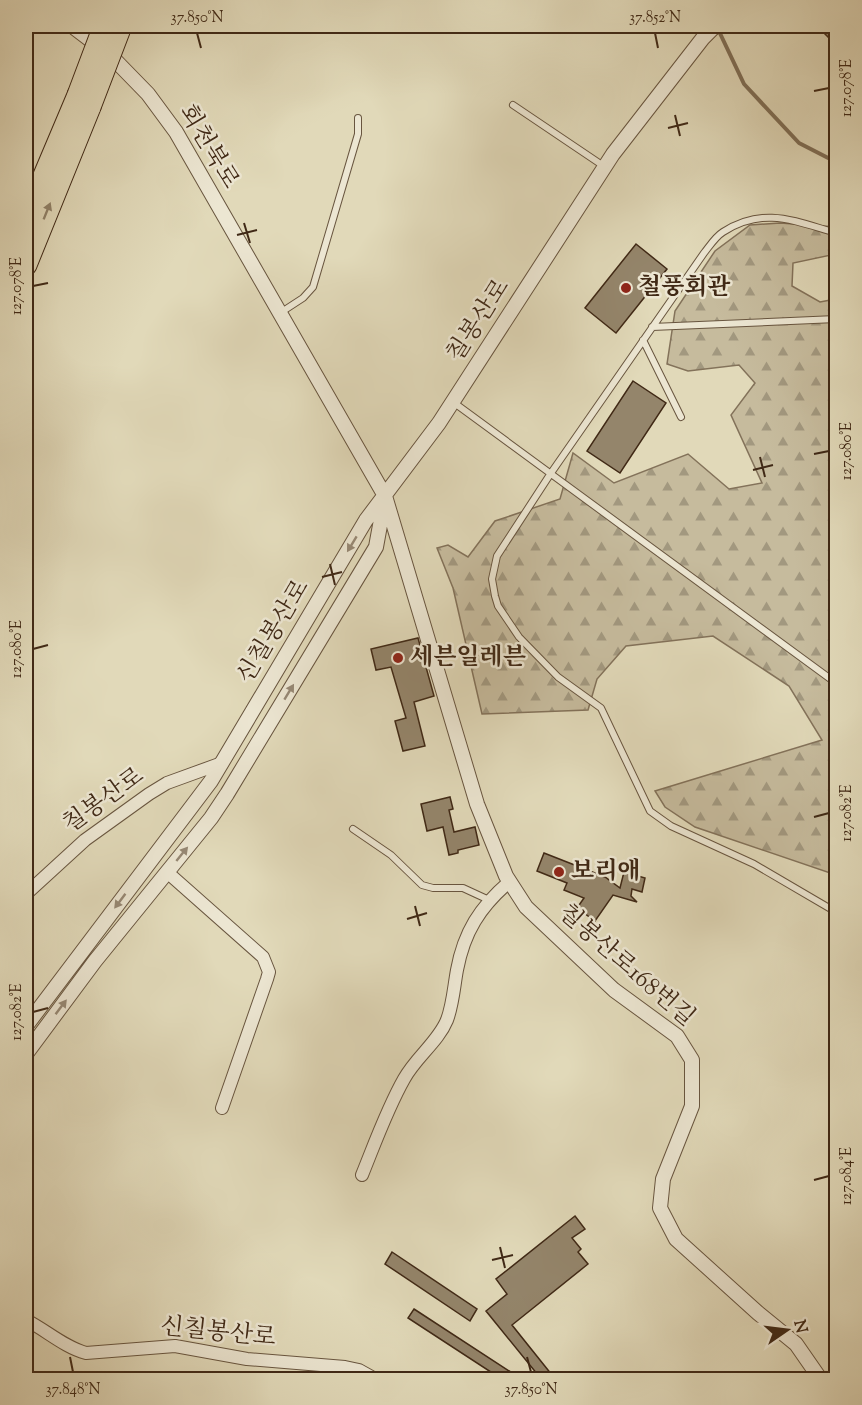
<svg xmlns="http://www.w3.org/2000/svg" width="862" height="1405" font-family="'Sorts Mill Goudy','Noto Serif KR',serif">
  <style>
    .forest { fill: url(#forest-firs); stroke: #83725a; stroke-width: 1.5 }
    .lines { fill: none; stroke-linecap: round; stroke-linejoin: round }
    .stream { stroke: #806f57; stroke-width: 4 }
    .building { fill: #94856b; stroke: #402916; stroke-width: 1.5 }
    .service-casing { stroke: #68553f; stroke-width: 8 }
    .minor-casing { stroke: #68553f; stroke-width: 14 }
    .tertiary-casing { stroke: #68553f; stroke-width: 16 }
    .motorway-casing { stroke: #402916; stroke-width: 23 }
    .service { stroke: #ece6d2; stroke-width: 6 }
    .minor { stroke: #ece6d2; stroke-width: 12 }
    .tertiary { stroke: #ece6d2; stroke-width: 14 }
    .motorway { stroke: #e1d9b9; stroke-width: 21 }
    .motorway-bridge-casing { stroke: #402916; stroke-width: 23; stroke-linecap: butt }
    .motorway-bridge { stroke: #e1d9b9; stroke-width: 21 }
    .oneway { fill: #908168 }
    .oneway2 { fill: #968874 }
    .ticks { fill: none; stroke: #402916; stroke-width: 2 }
    .poi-dot { fill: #8f2418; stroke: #ece6d2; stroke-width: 2 }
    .labels { text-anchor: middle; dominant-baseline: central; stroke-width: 5; stroke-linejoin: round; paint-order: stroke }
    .street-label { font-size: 24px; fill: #402916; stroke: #ece6d2 }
    .poi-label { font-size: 24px; font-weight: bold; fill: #402916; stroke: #ece6d2; text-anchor: start }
    .neatline { fill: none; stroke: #402916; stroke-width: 2 }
    .ticks-label { font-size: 15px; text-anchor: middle; fill: #402916 }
  </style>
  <defs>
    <pattern id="forest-firs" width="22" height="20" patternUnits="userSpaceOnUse" patternTransform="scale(1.5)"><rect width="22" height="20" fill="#c6bb9d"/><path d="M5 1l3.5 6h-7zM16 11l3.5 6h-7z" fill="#a2987f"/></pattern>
  </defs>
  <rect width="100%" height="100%" fill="#e1d9b9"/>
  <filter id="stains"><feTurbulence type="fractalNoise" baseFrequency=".00333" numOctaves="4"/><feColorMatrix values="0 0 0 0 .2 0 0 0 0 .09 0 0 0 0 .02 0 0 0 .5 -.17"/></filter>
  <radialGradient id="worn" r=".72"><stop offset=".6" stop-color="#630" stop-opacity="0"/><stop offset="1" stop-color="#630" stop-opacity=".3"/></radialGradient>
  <path class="forest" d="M780 223 836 227V254L793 263 792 286 820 302 836 299V875L695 827 665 807 655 791 822 740 789 686 713 636 626 646 597 679 588 710 482 714 453 588 437 548 448 545 468 557 495 521 560 499 573 453 614 483 688 454 729 489 762 483 731 415 755 383 739 365 688 371 667 364 675 311 715 251 750 225Z"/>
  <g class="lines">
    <path class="stream" d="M717 27 744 84 799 143 836 162"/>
  </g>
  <path class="building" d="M817 26H837V46Z
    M636 244 667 269 616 333 585 308Z
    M633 381 666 403 620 473 587 451Z
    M418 638 434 696 414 702 425 746 403 751 395 721 406 718 391 667 376 670 371 649Z
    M450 797 453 809 449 810 454 832 475 827 479 845 458 850V853L449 855 443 827 427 831 421 804Z
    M544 853 605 877 620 888 624 872 645 878 642 892 632 889 631 896 637 902 613 895 595 921 577 908 584 898 564 890 567 883 537 871Z
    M575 1216 585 1229 572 1238 581 1249 578 1252 588 1264 512 1325 556 1380H542L486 1311 507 1294 496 1279Z
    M392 1252 477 1309 470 1321 385 1264Z
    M414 1309 523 1380H503L408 1318Z"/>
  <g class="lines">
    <defs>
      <path id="service" d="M513 105 605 167
        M836 233C794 221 764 206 723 232 715 237 709 247 704 253L551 473 497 556 492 579 495 596 498 606 519 637 558 677 601 708 650 811 671 826 754 864 836 912
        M280 313 303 298 313 287 358 134V118
        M652 327 836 319
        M643 340 681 417
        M453 402 836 683
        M353 829 391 855 422 885 433 888H463L489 900"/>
      <path id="minor" d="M167 872 263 957 269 972 267 979 222 1108
        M26 894 85 840 149 794 167 783 222 763
        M362 1175C375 1143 387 1109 404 1079 416 1057 438 1042 447 1020 453 1004 454 986 457 970 464 932 480 907 509 882
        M26 1320C46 1330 64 1347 86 1353L175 1346 247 1359 345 1367 359 1370 377 1380"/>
      <path id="tertiary" d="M72 26 110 55 148 94 176 132 385 496 477 804 506 876 526 907 614 990 677 1036 692 1060V1106L663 1179 660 1208 676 1239 758 1313 796 1344 821 1380
        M26 1026 211 781 366 520 439 423 613 154 703 38 715 26
        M26 1054 95 961 211 818 227 794 376 547 385 498"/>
      <path id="motorway" d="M26 218 78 95
        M26 265 90 107"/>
    </defs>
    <use href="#service" class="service-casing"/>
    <use href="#minor" class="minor-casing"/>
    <use href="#tertiary" class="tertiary-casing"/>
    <use href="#motorway" class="motorway-casing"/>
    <use href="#service" class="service"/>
    <use href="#minor" class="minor"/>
    <use href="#tertiary" class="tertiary"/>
    <use href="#motorway" class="motorway"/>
    <defs>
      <path id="motorway-bridge" d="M78 95 104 26
        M90 107 121 26"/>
    </defs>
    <use href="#motorway-bridge" class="motorway-bridge-casing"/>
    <use href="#motorway-bridge" class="motorway-bridge"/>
  </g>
  <defs><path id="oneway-solid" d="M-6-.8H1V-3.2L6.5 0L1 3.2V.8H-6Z" transform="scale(1.5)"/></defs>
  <use class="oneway" href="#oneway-solid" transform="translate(47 211) rotate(-68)"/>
  <g class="oneway2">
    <use href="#oneway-solid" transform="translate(352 544) rotate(121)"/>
    <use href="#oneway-solid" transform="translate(289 692) rotate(-59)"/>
    <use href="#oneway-solid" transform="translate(182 854) rotate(-51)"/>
    <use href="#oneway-solid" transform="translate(120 901) rotate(127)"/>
    <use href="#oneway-solid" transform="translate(61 1007) rotate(-53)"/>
  </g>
  <path class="ticks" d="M197 33 201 48M655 33 658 48M814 91 829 88M675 115 680 136M668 128 688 123M244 223 250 243M237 235 257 230M33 286 48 283M814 454 829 451M760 457 765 477M753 470 773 465M330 564 335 585M322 577 342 572M33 649 48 645M814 817 829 813M415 906 420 926M407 919 427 913M33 1012 48 1008M814 1180 829 1176M500 1247 505 1268M492 1260 513 1255M70 1357 73 1372M527 1357 531 1372"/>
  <g class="poi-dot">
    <circle cx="626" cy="288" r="6"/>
    <circle cx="398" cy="658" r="6"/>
    <circle cx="559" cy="872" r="6"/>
  </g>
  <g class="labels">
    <g class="street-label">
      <text transform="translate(208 147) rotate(59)">회천북로</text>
      <text transform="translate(479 321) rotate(-57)">칠봉산로</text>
      <text transform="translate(274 632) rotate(-59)">신칠봉산로</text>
      <text transform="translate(104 801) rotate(-36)">칠봉산로</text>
      <text transform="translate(626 966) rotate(41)">칠봉산로168번길</text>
      <text transform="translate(218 1333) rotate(6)">신칠봉산로</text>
    </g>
    <g class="poi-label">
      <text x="638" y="288">철풍회관</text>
      <text x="410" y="658">세븐일레븐</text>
      <text x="571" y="872">보리애</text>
    </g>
  </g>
  <rect width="862" height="1405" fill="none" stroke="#e1d9b9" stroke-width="66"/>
  <g transform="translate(787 1330) rotate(76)" stroke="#ece6d2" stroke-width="4.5" paint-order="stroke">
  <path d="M0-4.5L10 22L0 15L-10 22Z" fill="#402916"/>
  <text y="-9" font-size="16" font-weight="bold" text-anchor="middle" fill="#402916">N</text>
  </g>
  <rect x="33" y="33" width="796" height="1339" class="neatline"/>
  <g class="ticks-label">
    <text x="197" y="22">37.850°N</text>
    <text x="655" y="22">37.852°N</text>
    <text transform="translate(846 88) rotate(-90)" y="5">127.078°E</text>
    <text transform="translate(16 286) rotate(-90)" y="5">127.078°E</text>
    <text transform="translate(846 451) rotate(-90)" y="5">127.080°E</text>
    <text transform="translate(16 649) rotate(-90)" y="5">127.080°E</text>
    <text transform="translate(846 813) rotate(-90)" y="5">127.082°E</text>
    <text transform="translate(16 1012) rotate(-90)" y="5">127.082°E</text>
    <text transform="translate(846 1176) rotate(-90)" y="5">127.084°E</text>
    <text x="73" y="1394">37.848°N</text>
    <text x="531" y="1394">37.850°N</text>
  </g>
  <rect width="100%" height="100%" filter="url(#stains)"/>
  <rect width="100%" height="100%" fill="url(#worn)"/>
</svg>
